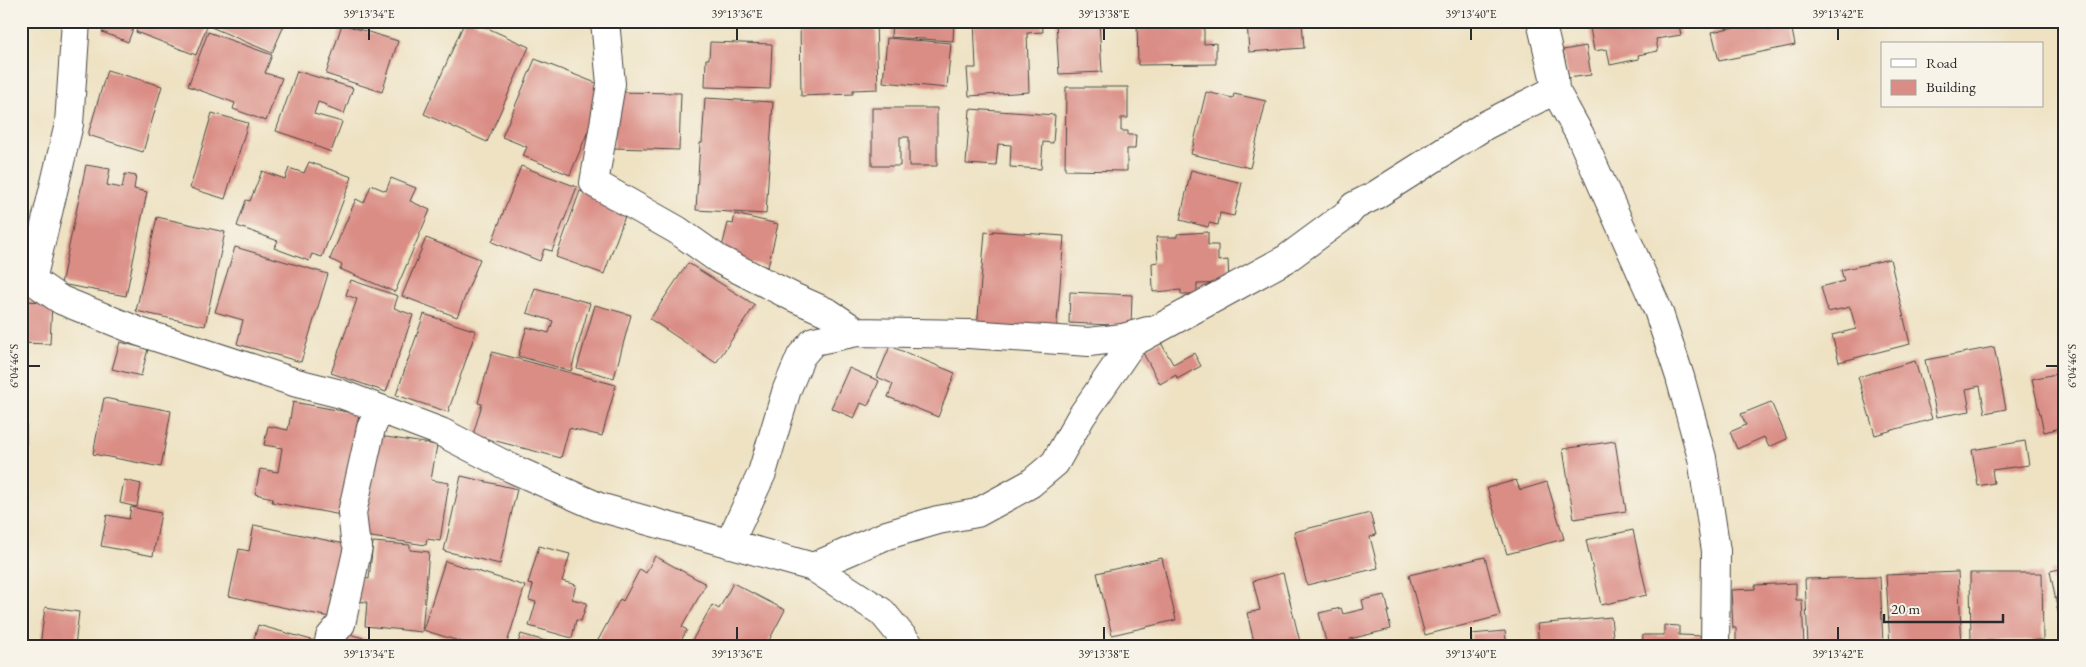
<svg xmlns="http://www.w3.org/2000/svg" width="2086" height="667" font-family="'EB Garamond',serif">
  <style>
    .building { fill: #da8d85 }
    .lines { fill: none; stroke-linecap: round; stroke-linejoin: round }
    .minor-casing { stroke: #484642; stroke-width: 30 }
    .minor { stroke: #fff; stroke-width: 28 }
    .ticks { fill: none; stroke: #2b2b2b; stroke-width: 2 }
    .neatline { fill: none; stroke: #2b2b2b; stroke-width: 2 }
    .ticks-label { font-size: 12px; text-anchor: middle; fill: #2b2b2b }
  </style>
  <rect width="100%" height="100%" fill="#f7f3e8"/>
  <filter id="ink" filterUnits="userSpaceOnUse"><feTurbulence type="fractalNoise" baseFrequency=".02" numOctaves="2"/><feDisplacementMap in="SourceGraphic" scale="10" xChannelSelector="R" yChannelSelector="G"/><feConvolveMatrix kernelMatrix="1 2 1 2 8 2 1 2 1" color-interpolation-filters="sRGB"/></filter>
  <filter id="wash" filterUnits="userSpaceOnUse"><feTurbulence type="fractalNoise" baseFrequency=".0096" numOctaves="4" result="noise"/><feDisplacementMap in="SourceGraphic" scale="20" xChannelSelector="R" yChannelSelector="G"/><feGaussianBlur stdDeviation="1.12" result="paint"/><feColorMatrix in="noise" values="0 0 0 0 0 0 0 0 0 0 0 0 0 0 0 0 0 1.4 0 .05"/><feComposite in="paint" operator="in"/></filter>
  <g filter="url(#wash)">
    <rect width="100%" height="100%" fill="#eee2c3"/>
    <g id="blocks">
      <path class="building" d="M107 21H136L128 42 102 32Z
        M140 21H209L196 55 136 32Z
        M213 21H286L272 53 211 27Z
        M465 21H472L529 47 487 142 424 114Z
        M800 21H876L878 89 853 90V94L801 96Z
        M892 21H954L953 41 891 37Z
        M974 21H1042L1043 32 1027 33 1029 92 969 96 967 68H976Z
        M1056 21H1099L1102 72 1059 74Z
        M1137 21H1204V44L1216 43V64L1138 65Z
        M1247 21H1302L1304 48 1249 52Z
        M1678 21 1681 35 1656 39 1658 51 1638 55 1639 59 1610 65 1607 49 1594 51 1589 22Z
        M1737 21H1768L1769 30 1791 25 1795 45 1719 61 1712 32 1738 26Z
        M342 24 398 41 382 92 326 74Z
        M208 32 272 55 265 73 282 78 266 121 233 109 235 103 188 86Z
        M887 38 951 43 947 88 883 82Z
        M710 42 772 44 770 89 705 87 706 59H709Z
        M1586 46 1591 75 1568 78 1563 50Z
        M535 59 606 87 570 175 523 156 527 147 502 137Z
        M107 70 162 86 143 152 88 135Z
        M297 71 353 88 344 114 326 107 327 105 318 102 314 114 342 122 331 152 315 146V144L276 131Z
        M1066 87H1128V118H1121V131H1128V135H1136L1135 149H1127V171L1065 170Z
        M615 92 681 93 679 150 614 148Z
        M1206 92 1233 98 1234 94 1266 101 1250 168 1191 154Z
        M705 98 773 102 766 214 696 210 700 143H702Z
        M872 108H937V166H909V137H900V166H872Z
        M970 109 1055 115 1053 143 1043 142 1041 169 1010 167 1011 145 998 144 996 166 966 164Z
        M212 113 248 123 225 199 190 188Z
        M309 162 352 177 322 257 312 254 309 261 274 248 278 241 237 226 246 200 250 201 262 171 285 179 289 168 304 173Z
        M86 165 110 169 107 185 122 188 125 174 136 176 134 189 147 192 126 296 61 284Z
        M521 166 577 187 552 251 544 249 540 261 492 242Z
        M1191 170 1242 183 1234 216 1220 213 1218 225 1209 223 1208 227 1180 220Z
        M391 178 416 188 410 201 430 210 395 292 340 269 342 265 330 259 356 199 364 203 371 185 386 191Z
        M580 191 628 208 604 274 556 257Z
        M735 214 778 224 768 267 720 255 728 223 733 224Z
        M157 217 225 232 205 326 136 311Z
        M993 231 1064 236 1056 335 977 329 985 232 993 233Z
        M1208 232V245H1218V261L1228 260 1229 283 1197 284V294H1181V290L1153 292 1152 263 1158 262 1156 237H1177V234Z
        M426 238 480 259 457 317 402 296Z
        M235 247 328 274 301 362 237 344 243 320 215 312Z
        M1890 259 1910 344 1839 362 1832 335 1856 329 1850 307 1828 312 1821 287 1844 281 1841 270Z
        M688 263 755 305 716 363 650 319Z
        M351 280 398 296 394 308 413 315 386 392 331 373 357 299 346 295Z
        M535 288 590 303 571 371 518 356 527 327 549 333 553 321 527 313Z
        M1070 292 1132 295 1131 326 1069 323Z
        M21 301 52 302 50 344 21 343Z
        M595 305 631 315 614 378 577 368Z
        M424 314 476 331 448 412 396 395Z
        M1160 341 1173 364 1194 353 1201 366 1177 379 1176 375 1160 384 1142 351Z
        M120 342 148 349 141 376 112 369Z
        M890 346 955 373 938 417 888 397 893 384 877 377Z
        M1994 347 2006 409 1985 413 1980 386 1966 389 1970 411 1937 417 1925 360Z
        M492 352 616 385 602 436 569 428 561 458 473 435 482 404 478 403Z
        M1915 361 1932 419 1875 435 1858 377Z
        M849 368 879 381 868 406 861 403 854 418 831 408Z
        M2065 372V427L2044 432 2032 379Z
        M21 394 26 395V445H21Z
        M104 398 171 411 161 467 93 454Z
        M293 402 359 414 341 515 272 502 273 498 255 494 260 469 278 472 282 448 264 445 268 426 288 430Z
        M1771 402 1787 439 1769 447 1764 437 1737 449 1730 432 1746 425 1741 414Z
        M373 435 437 445 431 480 449 483 440 541 427 539 426 545 357 535Z
        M1615 441 1626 511 1574 519 1563 449Z
        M2025 441 2029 465 1992 470 1994 483 1978 486 1972 450Z
        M461 476 517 489 500 564 444 551Z
        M124 480 141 484 137 507 120 503Z
        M1516 480 1520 490 1547 482 1564 539 1507 554 1487 488Z
        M131 507 161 513 153 556 101 546 107 515 129 519Z
        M1370 513 1376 535 1370 537 1378 568 1307 585 1294 532Z
        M254 525 354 546 339 619 229 596 239 549 249 551Z
        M1633 530 1647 595 1601 605 1586 540Z
        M373 542 410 545V550L429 552 422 632 365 626 367 602 353 601 355 577 369 579Z
        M539 546 570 554 562 581 576 585 572 599 587 603 581 621 576 620 572 638 529 626 536 602 529 600 533 585 528 584Z
        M655 556 706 584 682 627 687 630 678 646H595L620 599 623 601 640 569 646 573Z
        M1485 557 1500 616 1425 635 1409 575Z
        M1162 558 1176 620 1112 635 1097 573Z
        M445 561 525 586 506 646H475L423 630Z
        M2065 568V626L2061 627 2050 571Z
        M1958 572 1962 646H1890L1886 575Z
        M1283 573 1301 646H1255L1247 613 1260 610 1253 581Z
        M1970 573H2042L2043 640 1971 641Z
        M1880 577 1883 644H1874V646H1808L1805 579Z
        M733 583 785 610 766 646H689L712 605 719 609Z
        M1796 583V600H1802L1804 646H1736V628H1733L1731 590 1755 589V585Z
        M1385 595 1389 612H1387L1391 629 1350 639 1352 646H1327L1319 613 1341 608 1343 614 1364 609 1362 600Z
        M45 607 79 612 75 646H40Z
        M1611 617 1614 646H1539L1537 624Z
        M258 625 315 641 313 646H252Z
        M1664 625 1679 626V635L1705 636 1704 646H1642L1643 635H1664Z
        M338 631 389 645V646H334Z
        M1505 631 1507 646H1472L1471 634Z
        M521 634 559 645V646H517Z"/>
    </g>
  </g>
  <g filter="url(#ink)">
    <use href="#blocks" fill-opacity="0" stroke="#484642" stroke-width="1"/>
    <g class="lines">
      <defs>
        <path id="minor" d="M605 21 611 84 594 183 677 230 718 259 793 297 829 313 857 332
          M1541 21 1554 77 1555 90 1580 135 1658 310 1680 377 1702 458 1716 551 1715 646
          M21 278 32 280 69 124 76 21
          M32 280 61 300 140 332 297 383 341 394 441 432 511 468 599 507 813 567 882 612 910 646
          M729 544 762 473 787 389 801 356 814 341 857 332 969 334 1089 342 1123 338 1148 331
          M813 567 887 535 938 520 977 513 1030 484 1055 463 1081 417 1132 343 1286 259 1347 214 1354 206 1374 196 1486 125 1555 90
          M328 646 330 637 341 624 358 547 355 539 352 513 371 428 380 410"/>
      </defs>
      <use href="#minor" class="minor-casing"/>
      <use href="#minor" class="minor"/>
    </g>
  </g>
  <path class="ticks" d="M369 28V40M737 28V40M1104 28V40M1471 28V40M1838 28V40M28 366H40M2046 366H2058M369 627V640M737 627V640M1104 627V640M1471 627V640M1838 627V640"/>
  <rect width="2086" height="667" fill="none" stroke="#f7f3e8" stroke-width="55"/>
  <rect x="1881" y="42" width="162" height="65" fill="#f7f3e8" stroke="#a5a39c"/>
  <rect x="1891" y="59" width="25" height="8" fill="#ffffff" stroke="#a5a39c"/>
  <text x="1926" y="68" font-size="15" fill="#2b2b2b">Road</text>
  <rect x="1891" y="80" width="25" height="15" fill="#da8d85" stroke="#a5a39c"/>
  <text x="1926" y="92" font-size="15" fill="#2b2b2b">Building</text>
  <path d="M1884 614v8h119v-8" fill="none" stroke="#2b2b2b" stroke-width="2.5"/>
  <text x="1891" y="614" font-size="15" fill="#2b2b2b" stroke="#f7f3e8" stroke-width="4" paint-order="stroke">20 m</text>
  <rect x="28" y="28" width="2030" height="612" class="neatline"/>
  <g class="ticks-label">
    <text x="369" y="18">39°13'34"E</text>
    <text x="737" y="18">39°13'36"E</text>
    <text x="1104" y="18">39°13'38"E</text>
    <text x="1471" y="18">39°13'40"E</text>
    <text x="1838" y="18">39°13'42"E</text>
    <text transform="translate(14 366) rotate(-90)" y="4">6°04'46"S</text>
    <text transform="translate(2072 366) rotate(-90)" y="4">6°04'46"S</text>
    <text x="369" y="658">39°13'34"E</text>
    <text x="737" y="658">39°13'36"E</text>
    <text x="1104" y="658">39°13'38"E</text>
    <text x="1471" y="658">39°13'40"E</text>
    <text x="1838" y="658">39°13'42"E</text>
  </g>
</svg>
